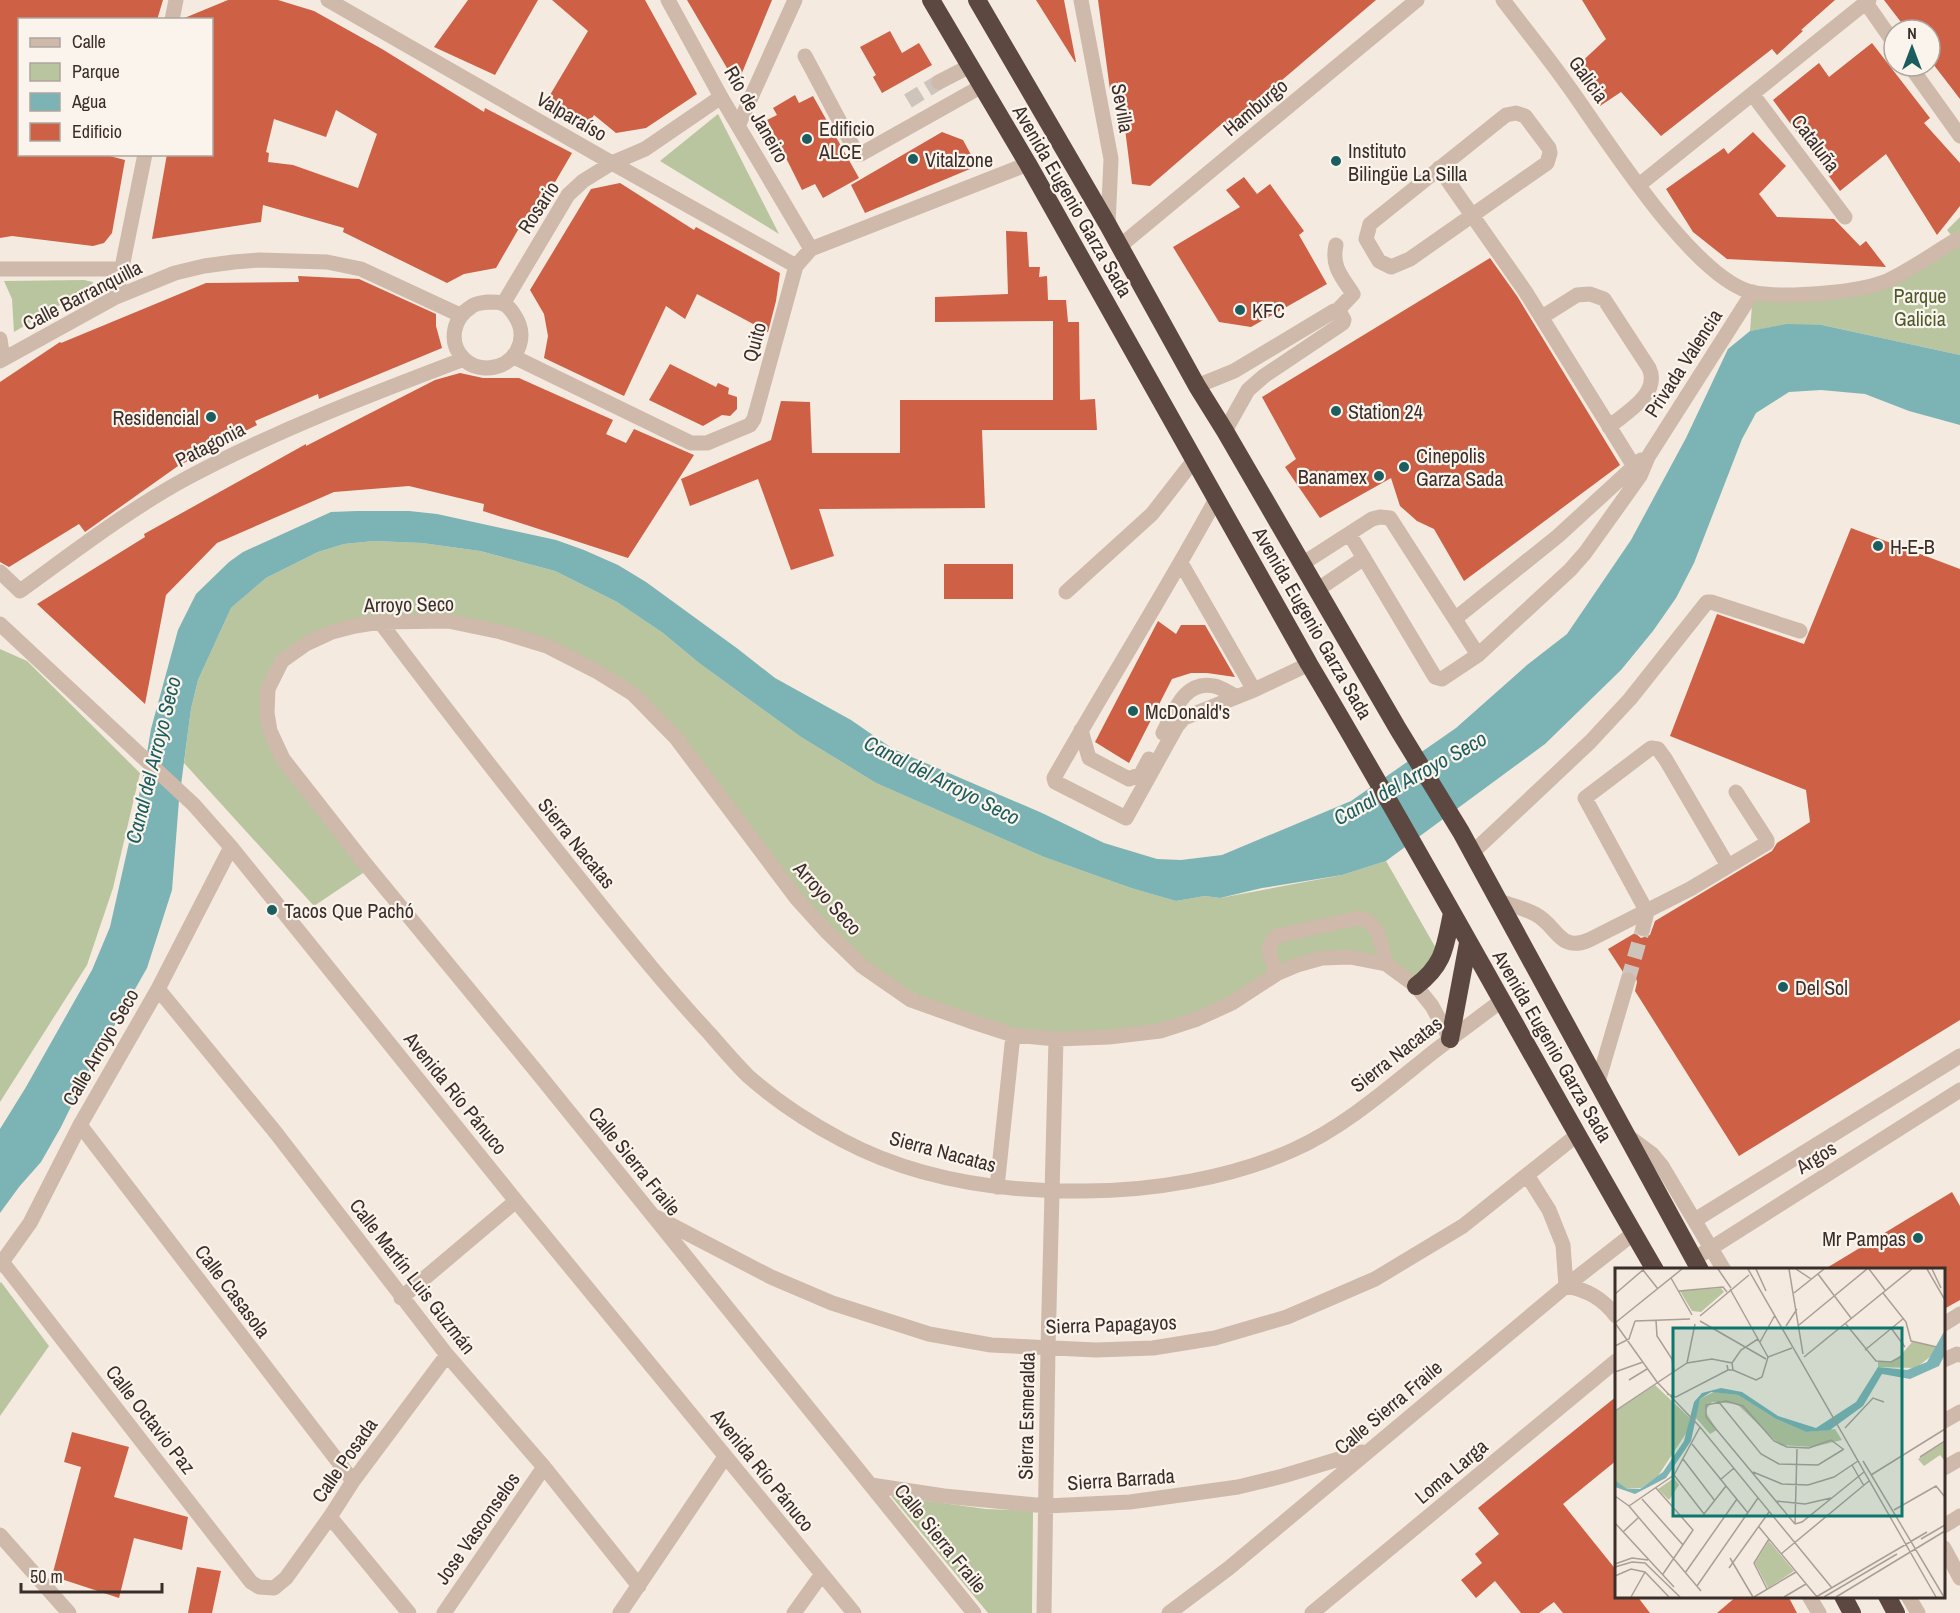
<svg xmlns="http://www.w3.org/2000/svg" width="1960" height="1613" font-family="'Archivo Narrow',sans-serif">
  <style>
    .green { fill: #b9c59e }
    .water { fill: #7cb3b4 }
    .building { fill: #cd6045; fill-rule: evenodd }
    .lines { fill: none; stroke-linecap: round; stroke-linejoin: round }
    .minor-tunnel { stroke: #cfc4bb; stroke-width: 15; stroke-dasharray: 15 8; stroke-linecap: butt }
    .minor { stroke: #ceb9aa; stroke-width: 15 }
    .highway { stroke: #5c4840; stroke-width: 18 }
    .poi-dot { fill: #1c5e5f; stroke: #fbf4ec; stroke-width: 2 }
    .labels { text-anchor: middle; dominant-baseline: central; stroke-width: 4.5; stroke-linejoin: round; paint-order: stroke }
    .street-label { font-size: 20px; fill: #3b2e2a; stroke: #fbf4ec }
    .poi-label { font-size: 20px; fill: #3b2e2a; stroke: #fbf4ec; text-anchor: start }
    .park-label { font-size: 20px; fill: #4b5b2c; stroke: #fbf4ec }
    .water-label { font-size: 21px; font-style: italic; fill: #1c5e5f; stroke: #fbf4ec }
    .inset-road { fill: none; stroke: #aa9f97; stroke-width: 1.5 }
    .view { fill: #0f766e; fill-opacity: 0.15; stroke: #0f766e; stroke-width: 3 }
    .inset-edge { fill: none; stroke: #3b2e2a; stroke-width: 3 }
  </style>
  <rect width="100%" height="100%" fill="#f4eadf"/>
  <path class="green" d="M718 114 779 234 660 161Z
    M1960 217V355L1822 325H1785L1750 331 1753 292 1861 289 1955 240 1947 230Z
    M84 280 93 282 91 287 14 332 12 299 4 281Z
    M374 541 422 543 480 551 555 571 617 602 663 633 699 663 801 737 876 783 1044 857 1131 888 1176 901 1205 896 1220 898 1342 875 1386 861 1441 957 1416 986 1386 964 1322 958 1192 1020 1056 1039 961 1018 862 966 633 694 547 646 448 621 332 632 274 674 270 731 369 869 314 906 184 763 191 709 198 680 231 608 266 578 318 552 344 544Z
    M0 649 27 661 140 773 113 888 87 965 0 1102Z
    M1 1282 49 1346 0 1416V1283Z
    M891 1496 986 1509 1033 1511 1032 1613H988Z"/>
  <path class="water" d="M1787 324 1822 325 1960 355V425L1909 411 1865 394 1821 390 1789 392 1756 413 1742 439 1694 563 1676 598 1653 631 1621 670 1545 744 1386 861 1342 875 1262 888 1220 898 1205 896 1176 901 1131 888 1044 857 876 783 801 737 699 663 663 633 617 602 555 571 480 551 422 543 374 541 344 544 318 552 266 578 231 608 198 680 191 709 179 800 172 890 147 968 87 1074 61 1127 41 1162 19 1187 0 1213V1129L26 1087 92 970 110 927 133 825 144 771 151 729 178 630 196 594 229 562 243 552 331 512 357 511H409L437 514 556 540 584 550 618 565 646 582 738 649 775 678 851 720 893 749 1042 813 1104 843 1157 859 1181 860 1222 855 1351 801 1456 728 1527 665 1567 634 1631 540 1686 438 1728 349 1750 331Z"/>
  <path class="building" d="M0 0H163L157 20H20V154H102L125 160 112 233 104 243 93 246 12 236 0 238Z
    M228 0H278L314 11 382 49 484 112 485 108 572 153 533 220 526 216 496 268 464 274 447 283 343 232 344 228 263 205 261 222 152 239 167 154H212V20L182 19ZM336 110 377 134 358 188 293 165 268 162 269 153 266 152 274 119 326 137Z
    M468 0H538L495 75 434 47Z
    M552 0H645L697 94 646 128 616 133 594 115 590 122 547 100 588 31Z
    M687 0H772L737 85Z
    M1036 0H1064L1076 62H1075Z
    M1098 0H1376L1228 126 1225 121 1150 186 1132 184 1119 82 1110 90Z
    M1582 0H1835L1801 30 1803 31 1777 55 1772 49 1661 136 1621 92 1600 106 1575 68 1606 39Z
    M1884 0H1960V99L1930 60V30H1907Z
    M890 31 902 53 919 43 932 65 882 93 873 77 876 75 860 47Z
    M1872 43 1930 118 1924 123 1960 163V206L1937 235 1886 154 1840 191 1773 100 1819 63 1829 77Z
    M795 95 799 103 813 96 859 178 823 198 815 184 802 190 767 120 777 115 773 108Z
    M942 132 963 140 977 166 865 213 851 185Z
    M1753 132 1786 166 1759 194 1777 217 1834 219 1860 246 1866 241 1886 267 1727 259 1693 232 1666 189 1724 148 1728 154Z
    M1244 177 1257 194 1270 184 1304 231 1299 235 1327 284 1251 327 1219 322 1173 247 1240 207 1226 190Z
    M620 183 694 230 696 227 780 273 776 301 768 332 697 294 685 319 666 306 624 396 544 358 548 336 544 314 530 290 591 189Z
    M1006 231 1027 232 1029 267H1040L1039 277 1047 276 1048 300H1066L1068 322H1079L1080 400 1095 399 1097 430H982L985 508 819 509 834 556 791 570 758 479 690 506 681 479 771 440 781 401 810 402 812 453H900V400H1053V321L935 322V297L1008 294Z
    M1490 258 1517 296 1620 465 1464 581 1434 529 1417 521 1400 506 1391 478 1320 518 1285 467 1296 459 1262 397Z
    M298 276 359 279 436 314V326L442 348 319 399 318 394 255 421 257 425 178 466 85 532 79 524 9 567 0 562V382L60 342 61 343 206 283 299 282Z
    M670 364 716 387 718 383 729 388 728 394 737 397V409L730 416 722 415 703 426 649 400Z
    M460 373 483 378H519L613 420 606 434 626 443 634 429 694 455 628 558 483 511 484 504 409 486 334 492 217 543 166 595 145 704 37 604 145 537 144 534 306 444V446L435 380Z
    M1851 528 1960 569V1020L1739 1156 1635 991 1637 982 1635 974 1630 971 1623 972 1608 949 1635 933 1641 938 1650 935 1655 921 1772 851 1777 843 1810 822 1806 790 1670 736 1717 614 1804 644Z
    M944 564H1013V599H944Z
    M1158 621 1176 634 1181 625H1205L1235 677 1207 673H1191L1172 679 1129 763 1095 742Z
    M1952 1192 1960 1206V1300L1944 1309V1269H1825Z
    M1617 1396V1460L1563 1504 1617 1571V1596H1637L1650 1613H1563L1554 1602 1539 1613H1521L1495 1581 1476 1598 1461 1580 1482 1563 1475 1554 1499 1534 1478 1508Z
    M72 1432 129 1447 114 1497 188 1517 182 1550 134 1538 119 1598 52 1576 81 1467 64 1462Z
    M197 1567 221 1571 212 1613H188Z
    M1737 1596H1788L1797 1613H1717Z"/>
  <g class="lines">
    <path class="minor-tunnel" d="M908 101 939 82
      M1628 980 1643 928"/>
    <path class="minor" d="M328 0 612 163 796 266
      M668 0 721 97 811 249
      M1081 0 1111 159 1108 225
      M1503 0C1525 29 1548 57 1569 87 1605 137 1695 282 1755 293 1787 298 1860 293 1889 280 1912 269 1934 253 1956 240
      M1866 3 1894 43
      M172 20 176 0
      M805 56 857 154H861L982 86
      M1910 66 1960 136
      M939 82 970 66
      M1753 95 1845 217
      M1516 113 1525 116 1549 148 1550 153 1547 163 1410 259 1391 267 1379 261 1366 239 1370 224 1506 115Z
      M739 124 795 0
      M1439 168 1525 291 1640 476
      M1639 185 1869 0
      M1336 245C1331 266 1342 277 1353 294L1337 311
      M1120 246 1417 0
      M0 269H122
      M116 297 145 154
      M488 302C492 302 498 302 502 303 507 305 512 311 515 316 530 339 515 367 488 368 479 368 469 365 463 358 448 342 453 318 471 307 475 303 482 303 488 302Z
      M503 304 568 195 583 181 612 163 645 149 721 97
      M1542 317 1577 295 1590 294 1604 299 1649 368C1661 394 1625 413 1609 427
      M0 339 3 359
      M514 357 691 443H707L750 425 754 419 796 266 811 249 1028 164
      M0 361 116 297 175 273 204 266 234 262 259 260 327 262 361 269 460 315
      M1197 386 1234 371 1334 311H1339L1344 320 1343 323 1264 376 1248 390 1225 431
      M1216 499C1165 593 1107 684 1054 778L1055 782 1126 818 1177 726 1184 718 1254 690 1309 664
      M1350 535 1435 677 1442 679 1478 655 1570 570 1585 553 1640 476 1648 457 1753 292
      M1181 563 1254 690
      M1302 564 1372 519 1380 517 1390 518 1478 655
      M0 572 20 591C74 552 128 510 187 478 275 431 369 395 464 359
      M1317 590 1364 558
      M1066 592 1152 514 1194 460
      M1456 618 1558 536 1641 460
      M380 622C450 715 522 807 595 898 632 944 669 990 710 1034 722 1048 735 1063 748 1076 776 1101 810 1123 842 1140 915 1179 1002 1192 1084 1191 1152 1191 1231 1178 1293 1150 1342 1128 1385 1091 1427 1057 1451 1038 1476 1020 1501 1001
      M0 624 194 805 231 847 516 1201 854 1613
      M1081 730 1089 758 1129 779 1141 774 1149 759
      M1163 733C1174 712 1184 680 1214 686 1221 687 1229 693 1235 696
      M1472 853 1590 742 1630 699 1707 602H1711L1800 631
      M1499 901C1511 905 1523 908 1535 914 1557 925 1559 953 1589 940L1690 889 1767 843V840L1736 792
      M1643 928 1647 912 1585 798 1651 748 1658 749 1666 760 1728 866
      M1278 973C1271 960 1263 947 1277 936L1359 918C1381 923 1381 945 1386 964
      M158 989 276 1133 447 1355 544 1467 639 1586
      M1598 1082 1628 980
      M80 1125 353 1481
      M1629 1137 1652 1154 1662 1166 1724 1270
      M1527 1175 1549 1210 1563 1245 1566 1286C1588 1290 1603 1299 1616 1316
      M997 1187 1013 1035
      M656 1217 771 1277 832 1303 929 1334 991 1345 1096 1350 1153 1348 1215 1338 1287 1317 1375 1279 1463 1226 1577 1135
      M1695 1220 1960 1056
      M1694 1259 1960 1090
      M3 1263 251 1582 259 1587 274 1588 286 1578 330 1517 353 1481 447 1355
      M0 1265 30 1223 80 1125 158 989 231 847
      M401 1298 516 1201
      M1944 1324 1960 1314
      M1944 1360 1957 1354 1960 1355
      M1944 1421 1960 1412
      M1944 1468 1960 1459
      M871 1485 944 1496 1046 1506 1130 1502 1238 1487 1283 1476 1362 1452
      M330 1517 409 1613
      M1944 1526 1960 1516
      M0 1535 69 1613
      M1944 1548 1960 1578
      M1809 1596 1819 1613
      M1908 1596 1918 1613
      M444 1613 544 1467
      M620 1613 725 1457
      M794 1613 822 1574
      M974 1613 536 1071 363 861 283 759 270 731 267 713 268 689 282 661 306 644 332 632 355 626 380 622 448 621 501 632 547 646 596 671 633 694 676 738 797 899 826 931 862 966 911 1000 970 1021 1013 1035 1056 1039 1109 1037 1160 1031 1197 1019 1232 1003 1278 973 1297 965 1322 958 1350 957 1386 964 1416 986 1432 1006 1450 1039
      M1044 1613 1048 1348 1056 1039
      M1169 1613 1229 1568 1566 1286 1634 1233
      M1312 1613 1616 1361"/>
    <path class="highway" d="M931 0 1028 164 1309 664C1428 864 1538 1069 1655 1270
      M977 0 1108 225 1197 386 1225 431 1398 729 1461 832 1700 1270
      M1416 986C1445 964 1445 946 1452 913
      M1450 1039 1468 943
      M1843 1596 1852 1613
      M1887 1596 1896 1613"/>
  </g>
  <g class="poi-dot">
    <circle cx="807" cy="139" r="6"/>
    <circle cx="913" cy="159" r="6"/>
    <circle cx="1336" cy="161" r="6"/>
    <circle cx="1240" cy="310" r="6"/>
    <circle cx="1336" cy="411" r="6"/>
    <circle cx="211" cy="417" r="6"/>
    <circle cx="1404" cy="467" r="6"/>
    <circle cx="1379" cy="476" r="6"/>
    <circle cx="1878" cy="546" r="6"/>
    <circle cx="1133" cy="711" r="6"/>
    <circle cx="272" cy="910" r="6"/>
    <circle cx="1783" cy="987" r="6"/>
    <circle cx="1918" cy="1238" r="6"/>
  </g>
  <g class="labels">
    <g class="street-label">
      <text transform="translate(1589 79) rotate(54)">Galicia</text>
      <text transform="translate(1255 107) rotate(-40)">Hamburgo</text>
      <text transform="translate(1123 108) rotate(80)">Sevilla</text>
      <text transform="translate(757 114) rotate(60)">Río de Janeiro</text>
      <text transform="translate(572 116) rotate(30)">Valparaíso</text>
      <text transform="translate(1816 143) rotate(53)">Cataluña</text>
      <text transform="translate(1073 201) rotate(60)">Avenida Eugenio Garza Sada</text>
      <text transform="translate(538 207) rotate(-57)">Rosario</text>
      <text transform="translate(82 295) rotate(-27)">Calle Barranquilla</text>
      <text transform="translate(754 342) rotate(-75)">Quito</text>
      <text transform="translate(1683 363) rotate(-57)">Privada Valencia</text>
      <text transform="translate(210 444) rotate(-27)">Patagonia</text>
      <text transform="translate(409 604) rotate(-1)">Arroyo Seco</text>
      <text transform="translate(1313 623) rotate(60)">Avenida Eugenio Garza Sada</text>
      <text transform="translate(577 843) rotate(51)">Sierra Nacatas</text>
      <text transform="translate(828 898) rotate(48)">Arroyo Seco</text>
      <text transform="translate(1553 1046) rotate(60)">Avenida Eugenio Garza Sada</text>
      <text transform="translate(100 1047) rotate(-60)">Calle Arroyo Seco</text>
      <text transform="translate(1396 1054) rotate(-38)">Sierra Nacatas</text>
      <text transform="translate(456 1093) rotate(51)">Avenida Río Pánuco</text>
      <text transform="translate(943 1151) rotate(15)">Sierra Nacatas</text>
      <text transform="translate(1816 1157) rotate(-32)">Argos</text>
      <text transform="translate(635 1161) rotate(51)">Calle Sierra Fraile</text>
      <text transform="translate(413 1276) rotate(52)">Calle Martín Luis Guzmán</text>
      <text transform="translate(233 1291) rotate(53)">Calle Casasola</text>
      <text transform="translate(1111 1324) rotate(-2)">Sierra Papagayos</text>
      <text transform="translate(1388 1407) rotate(-40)">Calle Sierra Fraile</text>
      <text transform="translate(1026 1416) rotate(-89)">Sierra Esmeralda</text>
      <text transform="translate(151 1419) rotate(52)">Calle Octavio Paz</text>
      <text transform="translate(344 1460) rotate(-55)">Calle Posada</text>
      <text transform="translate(763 1470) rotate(51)">Avenida Río Pánuco</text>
      <text transform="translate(1451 1471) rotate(-40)">Loma Larga</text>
      <text transform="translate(1121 1479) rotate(-4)">Sierra Barrada</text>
      <text transform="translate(477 1528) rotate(-55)">Jose Vasconselos</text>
      <text transform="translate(941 1538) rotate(51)">Calle Sierra Fraile</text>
    </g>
    <g class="poi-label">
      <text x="819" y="128">Edificio<tspan x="819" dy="23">ALCE</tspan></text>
      <text x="1348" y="150">Instituto<tspan x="1348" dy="23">Bilingüe La Silla</tspan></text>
      <text x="925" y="159">Vitalzone</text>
      <text x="1252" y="310">KFC</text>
      <text x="1348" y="411">Station 24</text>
      <text x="199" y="417" text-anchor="end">Residencial</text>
      <text x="1416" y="455">Cinepolis<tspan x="1416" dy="23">Garza Sada</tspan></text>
      <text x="1367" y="476" text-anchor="end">Banamex</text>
      <text x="1890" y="546">H-E-B</text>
      <text x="1145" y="711">McDonald's</text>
      <text x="284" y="910">Tacos Que Pachó</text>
      <text x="1795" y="987">Del Sol</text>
      <text x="1906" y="1238" text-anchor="end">Mr Pampas</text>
    </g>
    <g class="park-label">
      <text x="1920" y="295">Parque<tspan x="1920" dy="23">Galicia</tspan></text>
    </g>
    <g class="water-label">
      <text transform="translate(153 760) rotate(-76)">Canal del Arroyo Seco</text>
      <text transform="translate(1410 778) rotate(-29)">Canal del Arroyo Seco</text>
      <text transform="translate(942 780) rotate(27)">Canal del Arroyo Seco</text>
    </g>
  </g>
  <g transform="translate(1615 1268)">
    <rect width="330" height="330" fill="#f4eadf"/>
    <path d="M106 20 109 24 86 44 77 43 65 23ZM297 74 322 79 321 84 301 100 263 99V94H276L286 87ZM40 117 75 150 72 164 43 208 26 220 11 221 0 212V143ZM99 124 123 127 161 151 191 164 220 161 227 172 198 179 165 177 122 136 97 134 90 143 102 162 95 166 80 149 85 131ZM330 174V193L325 187 309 198 303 191ZM59 210 64 217 54 232 43 221ZM154 273 179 303 153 320 140 295Z" fill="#b9c59e"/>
    <path d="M330 62V86L324 98 295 111 267 106 248 138 215 162 191 164 161 151 123 127 96 124 85 131 76 173 51 210 20 226 0 219V212L12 221H25L48 204 69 173 79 134 87 125 106 120 127 124 163 148 201 160 241 134 263 99 292 102 312 94Z" fill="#7cb3b4"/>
    <path class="inset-road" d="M103 1 116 20M133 1 321 329M141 1 151 23M174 1 188 86M181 1 196 11M254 1 270 22M312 1 330 32M317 1 326 20M28 2 43 21M203 6 236 50M56 10 77 47M115 21 153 89M64 23 108 19 112 24M179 25 209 1M268 25 291 54 296 73 322 79M0 26 29 1M85 48 134 7M41 52 42 68 57 91 59 102M20 53 75 51M85 53 151 91M0 55 42 114 85 159 217 320M0 55 67 1M230 55 261 93 276 94 287 88M184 57 252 1M171 58 182 41M276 60 290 79M145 74 160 47M0 78 14 71 20 53M250 82 289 50M189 89 297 1M72 95 80 56M117 95 126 82 143 71M118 102 141 112 147 109 153 89 177 80M0 104 28 94M14 112 32 101M52 126 61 129 113 102M103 133 146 186 164 196 203 197 229 181M0 143 72 95 97 91 117 95 118 102H113L112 97M230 160 258 130 269 134M77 176 133 245M305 189 330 173M68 191 100 233M248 193 329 329M237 197 249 218M138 204 167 216 193 217 219 209 243 193M59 207 89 246 111 218M256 207 330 161M105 212 119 200M41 220 78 262 48 306M0 228 14 238 86 323M27 231 68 277M160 233 190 236 216 230M14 238 59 207 85 159M279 242 321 218 330 229M0 255 59 319M180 256 91 149V137L111 133 128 138 159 173 172 179 194 180 216 172 228 181M180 256 187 254 249 204M180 256 182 181M144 259 202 329M8 264 23 250M306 271 330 257M166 286 254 213M115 290 138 329M0 296 17 290 33 292M0 299 17 294 30 295 65 329M114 300 154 244M70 305 122 231M0 308 16 301 30 304 54 329M82 318 143 230M152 321 139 295 154 271M16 329 30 304M139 329 181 304M169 329 191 316M201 329 312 264M209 329 282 286M221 329 330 263"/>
    <path class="view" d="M58 60H287V248H58Z"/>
    <rect width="330" height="330" class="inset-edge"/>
  </g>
  <rect x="18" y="18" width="195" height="138" fill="#fbf4ec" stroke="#aea59e" stroke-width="1.5"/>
  <rect x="30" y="38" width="30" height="9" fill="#ceb9aa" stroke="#aea59e" stroke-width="1.5"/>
  <text x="72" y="48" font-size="18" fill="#3b2e2a">Calle</text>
  <rect x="30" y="63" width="30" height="18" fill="#b9c59e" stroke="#aea59e" stroke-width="1.5"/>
  <text x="72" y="78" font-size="18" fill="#3b2e2a">Parque</text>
  <rect x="30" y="93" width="30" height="18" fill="#7cb3b4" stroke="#aea59e" stroke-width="1.5"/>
  <text x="72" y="108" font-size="18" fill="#3b2e2a">Agua</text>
  <rect x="30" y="123" width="30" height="18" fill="#cd6045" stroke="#aea59e" stroke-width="1.5"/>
  <text x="72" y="138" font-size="18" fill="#3b2e2a">Edificio</text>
  <g transform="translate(1912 48)"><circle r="28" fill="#fbf4ec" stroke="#aea59e" stroke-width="1.5"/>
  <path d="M0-4.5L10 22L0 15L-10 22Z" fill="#1c5e5f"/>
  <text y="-9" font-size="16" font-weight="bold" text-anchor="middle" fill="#3b2e2a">N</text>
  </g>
  <path d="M21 1583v9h141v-9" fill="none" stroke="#3b2e2a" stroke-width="3"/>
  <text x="30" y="1583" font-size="18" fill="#3b2e2a" stroke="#fbf4ec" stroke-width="4.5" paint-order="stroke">50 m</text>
</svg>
